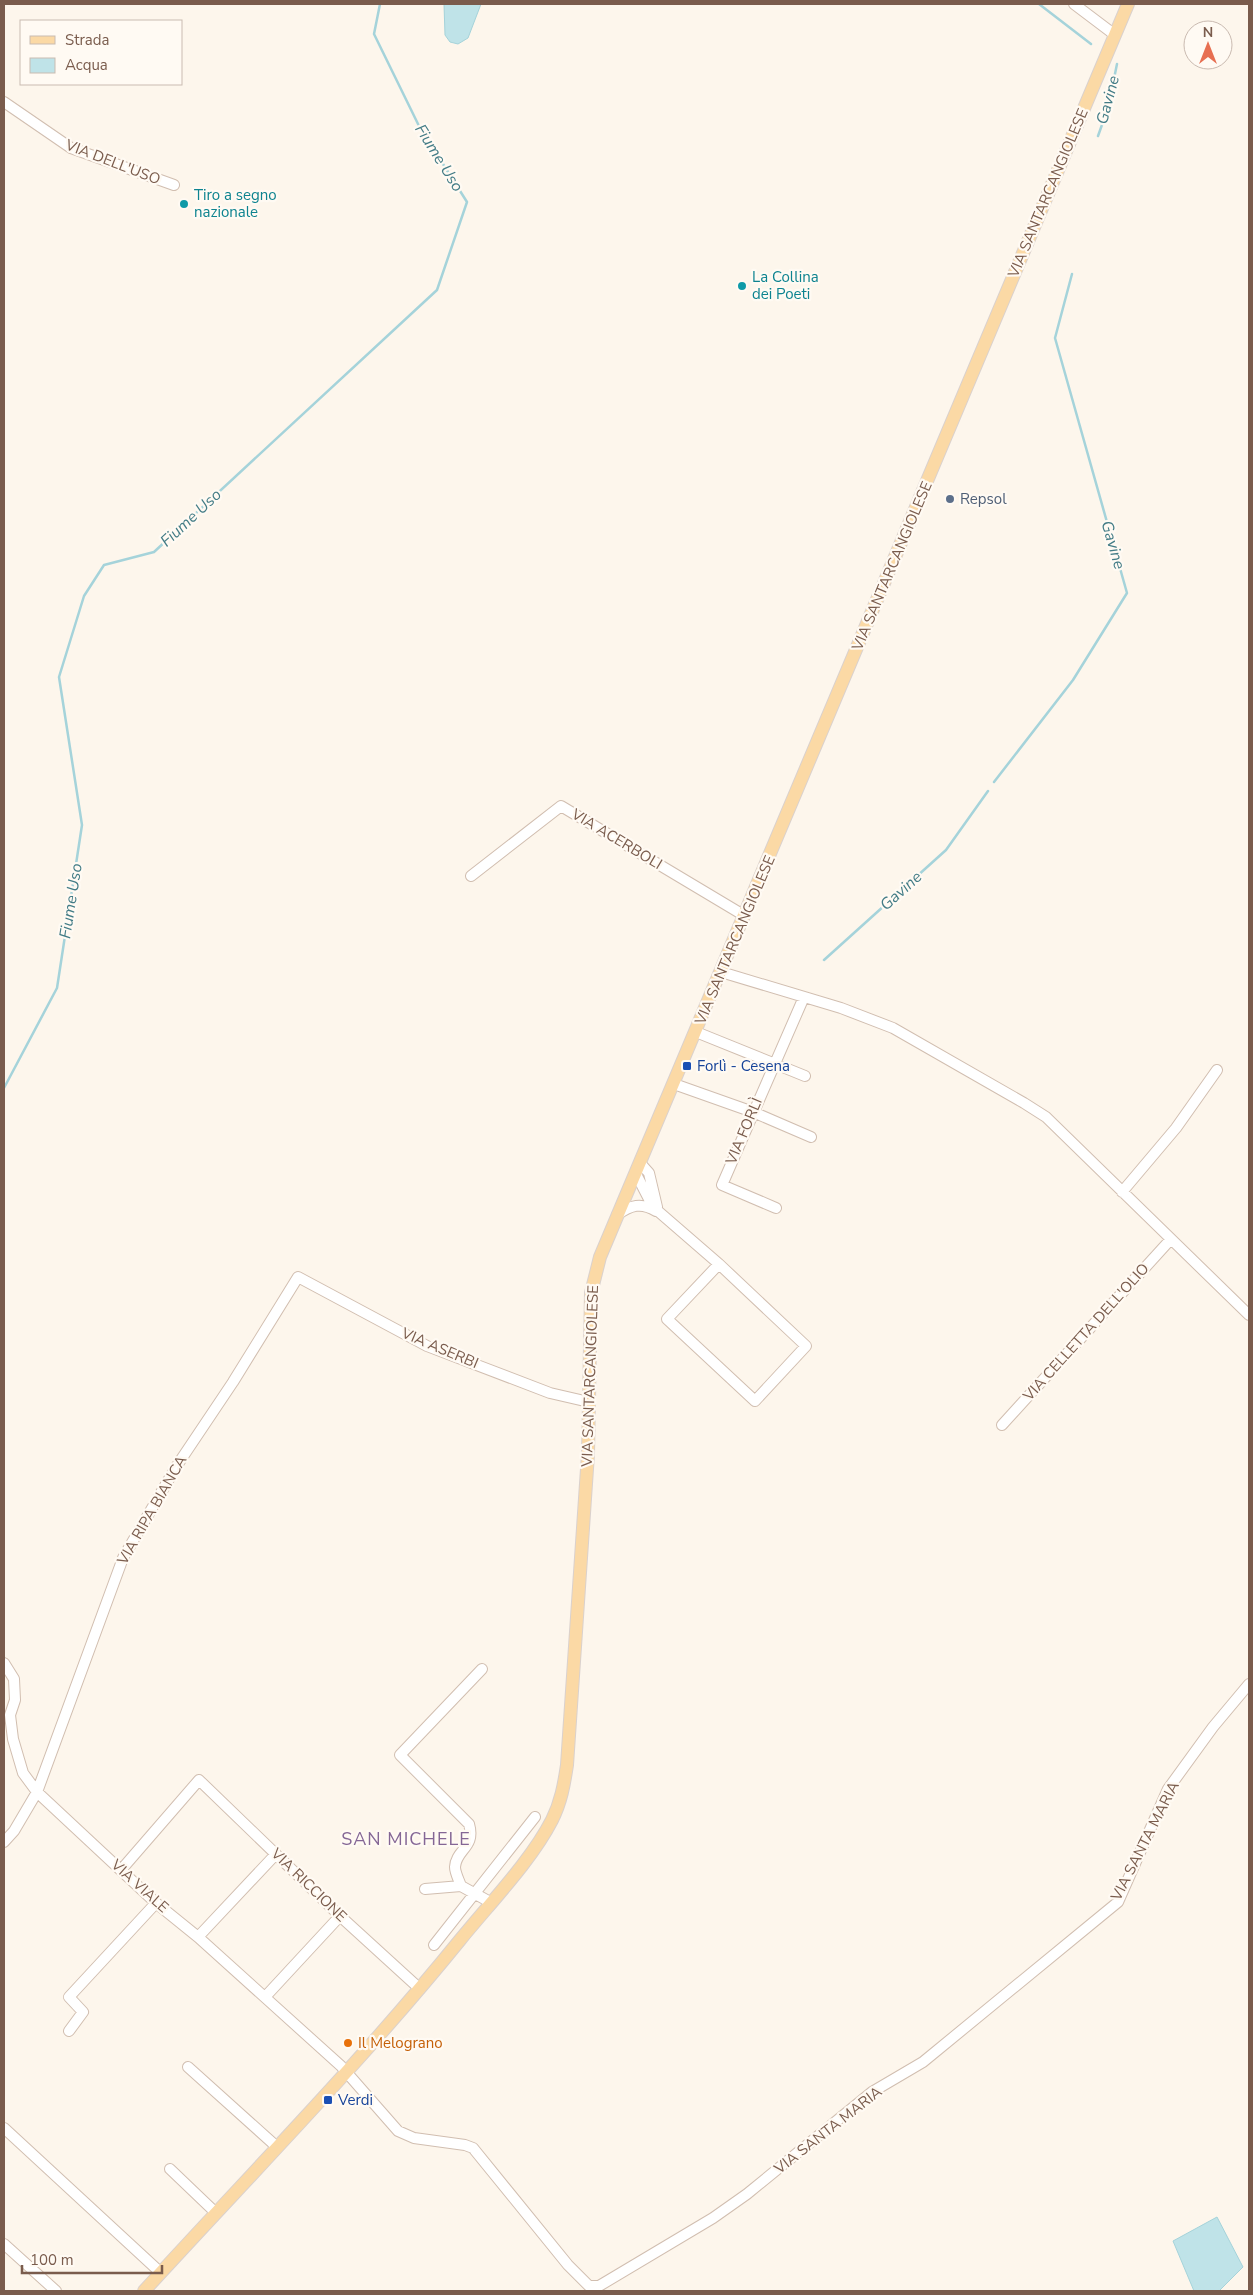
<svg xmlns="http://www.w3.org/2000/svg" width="1253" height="2295" font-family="'Nunito Sans',sans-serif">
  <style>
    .water { fill: #bfe3e8; stroke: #a5d3da }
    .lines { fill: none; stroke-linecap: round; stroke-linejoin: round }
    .stream { stroke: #a5d3da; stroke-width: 2.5 }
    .minor-casing { stroke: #d1beb0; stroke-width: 12 }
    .major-casing { stroke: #dad1cd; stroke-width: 14 }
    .minor { stroke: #fff; stroke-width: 10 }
    .major { stroke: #fbd9a5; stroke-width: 12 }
    .culture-dot { fill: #0f9aa8; stroke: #fffaf3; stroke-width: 2 }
    .service-dot { fill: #5c6f8a; stroke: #fffaf3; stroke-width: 2 }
    .transit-dot { fill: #1a4fb4; stroke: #fffaf3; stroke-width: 2 }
    .food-dot { fill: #e8710a; stroke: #fffaf3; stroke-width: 2 }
    .labels { text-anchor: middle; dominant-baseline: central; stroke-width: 4.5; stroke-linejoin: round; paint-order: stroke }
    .street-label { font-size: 15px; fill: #7a5c4d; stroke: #fffaf3 }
    .culture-label { font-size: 15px; fill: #0d838f; stroke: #fffaf3; text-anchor: start }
    .service-label { font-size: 15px; fill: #4e5e75; stroke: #fffaf3; text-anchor: start }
    .transit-label { font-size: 15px; fill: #164399; stroke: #fffaf3; text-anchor: start }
    .food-label { font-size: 15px; fill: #c56008; stroke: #fffaf3; text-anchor: start }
    .water-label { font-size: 16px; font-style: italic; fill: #437c86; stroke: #fffaf3 }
    .quarter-label { font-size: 18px; letter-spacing: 1px; fill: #846695; stroke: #fffaf3 }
  </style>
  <rect width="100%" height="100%" fill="#fdf6ec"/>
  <path class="water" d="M444 4H481L468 38 458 44 450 42 445 35Z
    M1217 2217 1243 2267 1219 2291H1194L1173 2241Z"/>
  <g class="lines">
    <path class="stream" d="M1039 4 1091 44
      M1098 136 1108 108 1117 64
      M994 782 1073 680 1127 593 1055 338 1072 274
      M824 960 946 850 988 791
      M4 1088 57 988 82 825 59 677 84 596 104 565 154 552 437 290 467 202 419 126 374 34 380 4"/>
    <defs>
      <path id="minor" d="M1074 4 1115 35
        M4 102 71 148 174 185
        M471 876 561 806 745 916
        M721 972 841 1008 893 1028 1024 1103 1046 1117 1249 1315
        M696 1032 805 1076
        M674 1084 753 1112 811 1137
        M641 1164 649 1173 657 1207
        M636 1174 651 1203 659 1212 719 1264 806 1346 755 1401 667 1319 719 1264
        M1122 1192 1176 1128 1217 1070
        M776 1208 722 1185 804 997
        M617 1215C631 1205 641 1202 656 1211
        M1002 1425 1171 1239
        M4 1663 14 1679 15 1700 10 1715 13 1739 23 1773 37 1792 156 1903 198 1937 341 2066 398 2131 414 2138 465 2145 473 2148 568 2265 589 2286H599L713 2218 747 2194 872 2092 923 2062 1118 1902 1168 1789 1213 1727 1249 1684
        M4 1842 14 1831 37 1792 123 1558 176 1467 233 1382 298 1277 427 1346 550 1393 589 1402
        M121 1870 199 1780 340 1916 420 1989
        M461 1886C459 1880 455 1873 455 1867 456 1849 476 1848 469 1824L400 1755 482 1669
        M461 1886 490 1902
        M425 1889 461 1886
        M198 1937 276 1854
        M434 1945 535 1817
        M265 1997 340 1916
        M69 2031 83 2012 69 1997 156 1903
        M188 2067 277 2147
        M4 2128 161 2273
        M170 2169 216 2213
        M4 2244 56 2291"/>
      <path id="major" d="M144 2291C250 2175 361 2062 460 1940 490 1903 531 1861 552 1820 561 1802 564 1785 567 1765L588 1454 591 1293 600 1257 1128 4"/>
    </defs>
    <use href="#minor" class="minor-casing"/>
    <use href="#major" class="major-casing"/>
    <use href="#minor" class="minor"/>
    <use href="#major" class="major"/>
  </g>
  <g class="culture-dot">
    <circle cx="184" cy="204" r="5"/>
    <circle cx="742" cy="286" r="5"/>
  </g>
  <circle class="service-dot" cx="950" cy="499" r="5"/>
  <g class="transit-dot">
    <rect x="682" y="1061" width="10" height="10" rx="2.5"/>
    <rect x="323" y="2095" width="10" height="10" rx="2.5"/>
  </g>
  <circle class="food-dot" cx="348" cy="2043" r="5"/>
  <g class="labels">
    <g class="street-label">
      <text transform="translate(113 162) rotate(21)">VIA DELL'USO</text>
      <text transform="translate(1048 193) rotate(-67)">VIA SANTARCANGIOLESE</text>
      <text transform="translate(892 566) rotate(-67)">VIA SANTARCANGIOLESE</text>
      <text transform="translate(617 839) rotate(31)">VIA ACERBOLI</text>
      <text transform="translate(735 940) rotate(-67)">VIA SANTARCANGIOLESE</text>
      <text transform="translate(744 1131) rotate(-67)">VIA FORLÌ</text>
      <text transform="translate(1086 1332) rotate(-48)">VIA CELLETTA DELL'OLIO</text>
      <text transform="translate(440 1348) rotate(23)">VIA ASERBI</text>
      <text transform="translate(590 1376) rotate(-88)">VIA SANTARCANGIOLESE</text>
      <text transform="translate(152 1510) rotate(-60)">VIA RIPA BIANCA</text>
      <text transform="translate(1145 1841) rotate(-63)">VIA SANTA MARIA</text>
      <text transform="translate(309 1885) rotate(44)">VIA RICCIONE</text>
      <text transform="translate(140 1886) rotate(42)">VIA VIALE</text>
      <text transform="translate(828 2130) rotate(-38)">VIA SANTA MARIA</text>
    </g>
    <g class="culture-label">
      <text x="194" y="195">Tiro a segno<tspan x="194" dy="17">nazionale</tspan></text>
      <text x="752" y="277">La Collina<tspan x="752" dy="17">dei Poeti</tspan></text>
    </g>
    <g class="service-label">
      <text x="960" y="499">Repsol</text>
    </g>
    <g class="transit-label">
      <text x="697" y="1066">Forlì - Cesena</text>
      <text x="338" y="2100">Verdi</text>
    </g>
    <g class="food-label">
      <text x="358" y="2043">Il Melograno</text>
    </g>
    <g class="water-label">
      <text transform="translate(1108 100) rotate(-75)">Gavine</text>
      <text transform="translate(439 158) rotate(58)">Fiume Uso</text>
      <text transform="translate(191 518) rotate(-43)">Fiume Uso</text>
      <text transform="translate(1113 545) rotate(74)">Gavine</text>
      <text transform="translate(901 891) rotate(-42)">Gavine</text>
      <text transform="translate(71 901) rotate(-81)">Fiume Uso</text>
    </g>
    <g class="quarter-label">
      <text x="406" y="1839">SAN MICHELE</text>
    </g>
  </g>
  <rect width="1253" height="2295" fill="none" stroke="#7a5c4d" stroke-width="10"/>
  <rect x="20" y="20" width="162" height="65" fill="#fffaf3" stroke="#cabbb1"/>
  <rect x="30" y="36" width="25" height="8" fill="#fbd9a5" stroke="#cabbb1"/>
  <text x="65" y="45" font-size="15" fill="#7a5c4d">Strada</text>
  <rect x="30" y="58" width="25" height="15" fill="#bfe3e8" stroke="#cabbb1"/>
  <text x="65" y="70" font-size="15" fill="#7a5c4d">Acqua</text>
  <g transform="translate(1208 45)"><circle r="24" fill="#fffaf3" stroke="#cabbb1"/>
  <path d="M0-4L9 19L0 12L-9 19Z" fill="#e76f51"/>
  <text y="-8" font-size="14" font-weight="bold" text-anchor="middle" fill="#7a5c4d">N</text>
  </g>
  <path d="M22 2265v8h140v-8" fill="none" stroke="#7a5c4d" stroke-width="2.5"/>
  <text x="30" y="2265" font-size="15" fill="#7a5c4d" stroke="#fffaf3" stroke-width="4" paint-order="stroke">100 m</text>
</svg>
